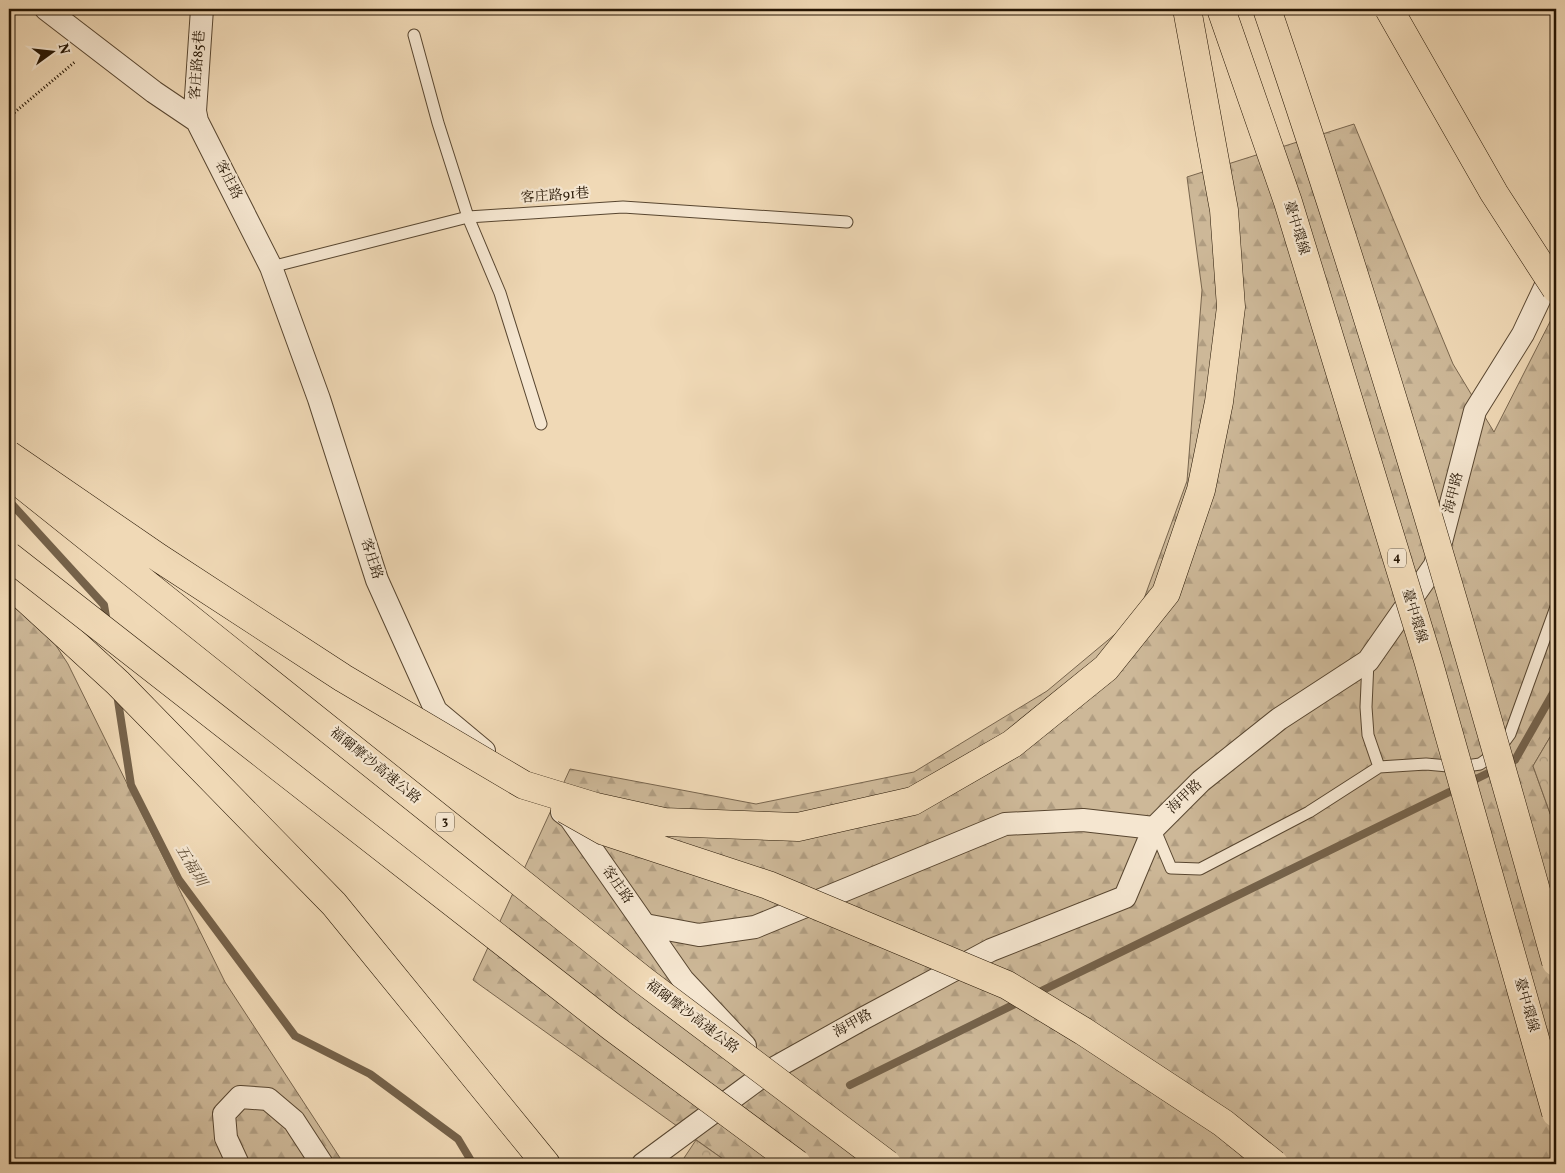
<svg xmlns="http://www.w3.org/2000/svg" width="1565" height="1173" font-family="Vollkorn,'Noto Serif TC',serif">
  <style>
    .forest { fill: url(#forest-firs); stroke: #79664e }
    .park { fill: url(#park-crowns); stroke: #79664e }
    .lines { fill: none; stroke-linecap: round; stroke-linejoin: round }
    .stream { stroke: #75624a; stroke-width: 8 }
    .lane-casing { stroke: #584630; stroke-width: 13 }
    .street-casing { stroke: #584630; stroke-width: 24 }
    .highway-casing { stroke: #251503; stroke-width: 29 }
    .path { stroke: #251503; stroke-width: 3; stroke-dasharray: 1 2.5; stroke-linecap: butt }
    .lane { stroke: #f5e6d0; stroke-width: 11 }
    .street { stroke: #f5e6d0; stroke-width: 22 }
    .highway { stroke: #f0d9b6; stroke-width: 28 }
    .highway-bridge-casing { stroke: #251503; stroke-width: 29; stroke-linecap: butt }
    .highway-bridge { stroke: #f0d9b6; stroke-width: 28 }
    .labels { text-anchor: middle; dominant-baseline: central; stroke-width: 4.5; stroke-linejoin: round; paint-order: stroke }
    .shield { fill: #f5e6d0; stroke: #635440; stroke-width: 1 }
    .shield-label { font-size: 12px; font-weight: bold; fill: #251503 }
    .street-label { font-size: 14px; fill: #251503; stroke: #f5e6d0 }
    .water-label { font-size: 15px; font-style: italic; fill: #5b4932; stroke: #f5e6d0 }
  </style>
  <defs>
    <pattern id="forest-firs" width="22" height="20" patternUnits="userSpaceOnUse" patternTransform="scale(1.25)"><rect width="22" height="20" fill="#cdb898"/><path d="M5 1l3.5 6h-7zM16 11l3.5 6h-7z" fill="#b09d81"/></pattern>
    <pattern id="park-crowns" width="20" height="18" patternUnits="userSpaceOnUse" patternTransform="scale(1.25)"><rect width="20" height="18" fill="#cdb898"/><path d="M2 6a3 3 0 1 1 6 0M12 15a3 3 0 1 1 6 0" fill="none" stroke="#b09d81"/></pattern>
  </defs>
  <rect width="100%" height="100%" fill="#f0d9b6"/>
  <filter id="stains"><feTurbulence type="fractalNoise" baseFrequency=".004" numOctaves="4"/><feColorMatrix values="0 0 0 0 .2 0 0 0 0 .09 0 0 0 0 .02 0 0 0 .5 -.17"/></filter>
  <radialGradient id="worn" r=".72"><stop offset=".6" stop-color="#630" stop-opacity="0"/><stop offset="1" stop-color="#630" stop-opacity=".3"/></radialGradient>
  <path class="forest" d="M1354 124 1453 364 1494 432 1556 310V727L1533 766 1556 830V1164H730L473 980 570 769 756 804 914 772 1047 691 1138 615 1187 481 1202 290 1187 177Z
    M9 573 68 664 225 982 344 1164H9Z"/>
  <path class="park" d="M1556 727V830L1533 766Z
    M696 1140 730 1164H680Z"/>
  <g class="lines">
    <path class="stream" d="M9 501 104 605 107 623
      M117 694 131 785 179 880 295 1036 370 1074 458 1139 473 1164
      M1033 995 1515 760 1556 688
      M850 1085 1021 1001"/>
    <defs>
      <path id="lane" d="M414 35 438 123 468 217 500 293 541 424
        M271 267 468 217 623 207 847 222
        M1368 661 1366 707 1368 735 1379 767
        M1155 830 1171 868 1200 869 1309 812 1379 767 1426 764 1459 767 1480 764 1497 752 1510 734 1556 607"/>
      <path id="street" d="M46 9 154 92 197 121 271 267 319 399 377 580 436 711 484 751
        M197 121 195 111 202 9
        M562 812 570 818 683 980 745 1046
        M645 925 699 935 755 927 1005 824 1083 820 1154 828
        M238 1164 226 1138 224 1114 240 1097 268 1099 294 1121 322 1164
        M643 1164 769 1071 864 1018 991 950 1125 897 1154 828 1201 781 1279 719 1368 661 1435 565 1475 411 1523 334 1556 264"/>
      <path id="highway" d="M9 583 118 683 334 904 546 1164"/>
    </defs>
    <use href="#lane" class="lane-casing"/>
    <use href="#street" class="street-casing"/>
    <use href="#highway" class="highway-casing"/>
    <path class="path" d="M9 117 76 61"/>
    <use href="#lane" class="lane"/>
    <use href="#street" class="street"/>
    <use href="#highway" class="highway"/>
    <defs>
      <path id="highway-bridge" d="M1221 9 1288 202 1428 660 1556 1113
        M1267 9C1374 323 1467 642 1556 962
        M1389 9 1494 193 1556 289
        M9 455 159 558 343 678 524 785 596 807 664 822 798 827 913 801 1012 744 1106 668 1166 593 1201 490 1219 402 1231 307 1224 210 1187 9
        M21 484 644 981 887 1164
        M9 556 612 1027 797 1164
        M565 809 604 831 768 885 1007 985 1083 1031 1223 1123 1274 1164"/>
    </defs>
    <use href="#highway-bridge" class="highway-bridge-casing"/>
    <use href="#highway-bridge" class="highway-bridge"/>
  </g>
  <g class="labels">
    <g class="shield">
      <rect x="1388" y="548.5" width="18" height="19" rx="4"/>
      <rect x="436" y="812.5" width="18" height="19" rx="4"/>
    </g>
    <g class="shield-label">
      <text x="1397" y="558">4</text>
      <text x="445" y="822">3</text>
    </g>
    <g class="street-label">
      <text transform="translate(198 65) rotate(-86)">客庄路85巷</text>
      <text transform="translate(228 180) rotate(63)">客庄路</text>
      <text transform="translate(555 196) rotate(-4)">客庄路91巷</text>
      <text transform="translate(1296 228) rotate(73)">臺中環線</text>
      <text transform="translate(1454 493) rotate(-76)">海甲路</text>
      <text transform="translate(371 559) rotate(72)">客庄路</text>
      <text transform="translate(1414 616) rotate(73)">臺中環線</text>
      <text transform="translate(375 766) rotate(39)">福爾摩沙高速公路</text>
      <text transform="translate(1185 797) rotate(-44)">海甲路</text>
      <text transform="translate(617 885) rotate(55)">客庄路</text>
      <text transform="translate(1526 1005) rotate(74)">臺中環線</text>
      <text transform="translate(692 1017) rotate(37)">福爾摩沙高速公路</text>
      <text transform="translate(853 1024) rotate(-29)">海甲路</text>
    </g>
    <g class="water-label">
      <text transform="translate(190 866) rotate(59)">五福圳</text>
    </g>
  </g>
  <rect width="1565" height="1173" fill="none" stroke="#f0d9b6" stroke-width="30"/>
  <rect x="10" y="10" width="1545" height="1153" fill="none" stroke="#251503" stroke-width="2.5"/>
  <rect x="15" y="15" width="1535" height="1143" fill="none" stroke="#251503"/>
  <g transform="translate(52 52) rotate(75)" stroke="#f5e6d0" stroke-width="4" paint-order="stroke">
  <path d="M0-4L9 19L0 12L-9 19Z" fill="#251503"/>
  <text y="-8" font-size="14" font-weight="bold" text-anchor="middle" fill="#251503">N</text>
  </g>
  <rect width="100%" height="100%" filter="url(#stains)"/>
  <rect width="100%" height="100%" fill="url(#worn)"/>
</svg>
